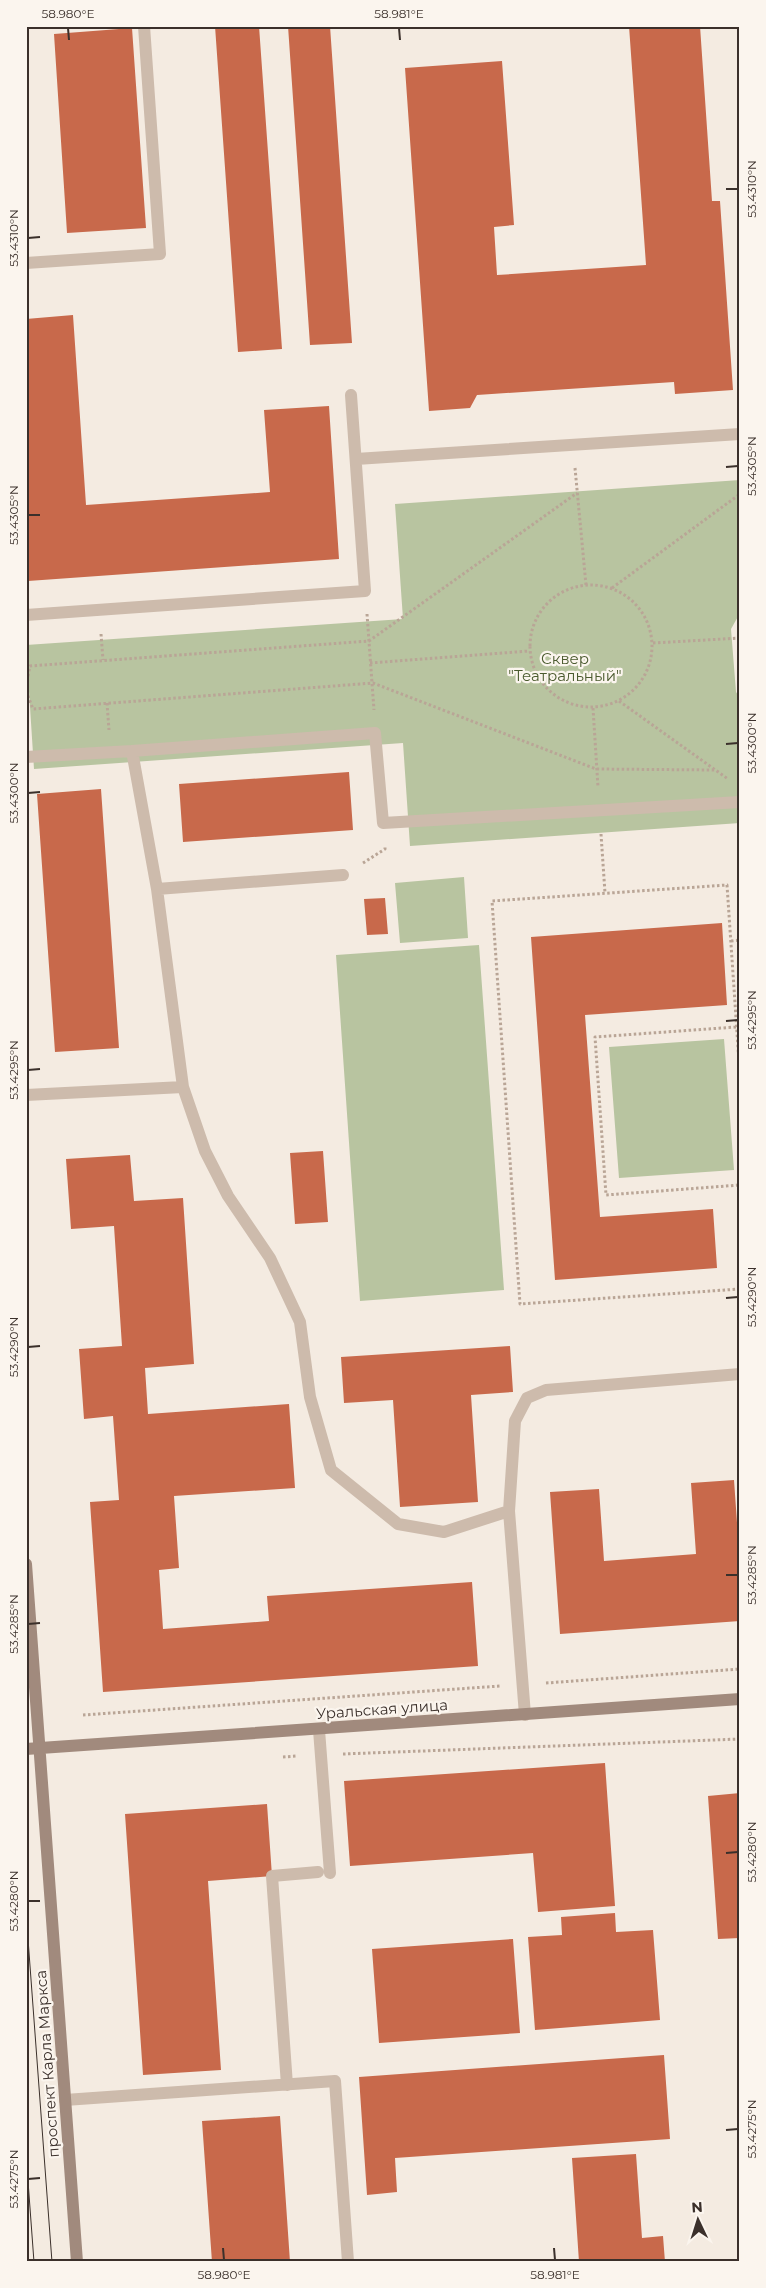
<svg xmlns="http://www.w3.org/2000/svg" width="766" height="2288" font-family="Montserrat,sans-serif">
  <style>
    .green { fill: #b8c4a0 }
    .building { fill: #c8694b }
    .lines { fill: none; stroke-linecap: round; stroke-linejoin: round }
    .path { stroke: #b9a596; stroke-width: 3; stroke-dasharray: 2.5 2.5; stroke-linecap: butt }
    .lane { stroke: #cdbbac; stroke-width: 12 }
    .secondary { stroke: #a18a7d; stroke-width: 12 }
    .tram { stroke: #3b302b; stroke-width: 1 }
    .ticks { fill: none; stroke: #3b302b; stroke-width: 2 }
    .labels { text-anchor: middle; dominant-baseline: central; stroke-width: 4.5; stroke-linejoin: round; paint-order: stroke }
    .park-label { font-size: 15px; fill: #4a5a2e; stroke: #fbf5ee }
    .street-label { font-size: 15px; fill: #3b302b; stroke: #fbf5ee }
    .neatline { fill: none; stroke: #3b302b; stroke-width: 2 }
    .ticks-label { font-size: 12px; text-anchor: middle; fill: #3b302b }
  </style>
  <rect width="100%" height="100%" fill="#f4ebe1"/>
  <path class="green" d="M740 480V613L731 629 736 692 740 698V823L410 846 403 743 34 769 26 645 403 619 395 504Z
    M464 877 468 938 400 943 395 883Z
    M479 945 504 1290 360 1301 336 955Z
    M724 1039 734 1170 619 1178 609 1047Z"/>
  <path class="building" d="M215 26H259L282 349 238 352Z
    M288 26H330L352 343 310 345Z
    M629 26H700L712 201H720L733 390 675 394 674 382 477 395 470 408 429 411 405 68 502 61 514 225 494 227 497 275 646 265Z
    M132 28 146 228 67 233 54 34Z
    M73 315 86 505 270 492 264 410 329 406 339 559 28 581 26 319Z
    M349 772 353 830 183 842 179 784Z
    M101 789 119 1048 55 1052 37 794Z
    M385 898 388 934 367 935 364 899Z
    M722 923 727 1005 585 1015 600 1217 713 1209 717 1268 555 1280 531 937Z
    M323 1151 328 1222 295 1224 290 1153Z
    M130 1155 134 1201 183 1198 194 1364 145 1368 148 1414 289 1404 295 1488 174 1496 179 1568 159 1570 163 1629 269 1621 267 1596 472 1582 478 1666 103 1692 90 1502 119 1500 113 1416 84 1419 79 1349 122 1346 114 1226 71 1229 66 1159Z
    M510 1346 513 1392 471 1395 478 1502 400 1507 393 1400 344 1403 341 1357Z
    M734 1480 740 1565V1621L560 1634 550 1492 599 1489 604 1561 696 1554 691 1483Z
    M605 1763 615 1906 538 1912 533 1853 350 1866 344 1781Z
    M740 1793V1938L718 1939 708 1796Z
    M267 1804 272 1876 208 1881 221 2070 143 2075 125 1814Z
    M615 1913 616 1932 653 1930 660 2020 535 2030 528 1937 562 1935 561 1917Z
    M513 1939 520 2033 379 2043 372 1949Z
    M664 2055 670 2139 395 2158 397 2192 367 2195 359 2077Z
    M280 2116 290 2262H212L202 2121Z
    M636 2154 642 2238 663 2236 665 2262H579L572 2158Z"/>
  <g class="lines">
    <path class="path" d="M575 468 586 585
      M530 646a61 61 0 1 1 122 0a61 61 0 1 1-122 0Z
      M612 588 740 494
      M367 614 374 710
      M101 634 103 660
      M653 643 740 638
      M370 663 529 651
      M26 686 30 666 369 641 577 493
      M26 691 33 709 373 683 596 769 715 770
      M619 701 728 779
      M107 703 109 730
      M593 708 598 787
      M601 834 605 893
      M363 863 385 849V846
      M731 941 740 940
      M736 1027 595 1037 606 1195 740 1185
      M740 1077 727 885 492 901 520 1304 740 1289
      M546 1683 740 1669
      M83 1715 500 1686
      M343 1754 740 1739
      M283 1757 297 1756"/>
    <path class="lane" d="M26 263 160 254 144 26
      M356 459 740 434
      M26 615 365 591 351 395
      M132 751 375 733 383 823 740 802
      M26 757 132 751 157 889 343 875
      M183 1087 205 1151 228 1196 270 1258 300 1322 310 1397 331 1470 398 1524 444 1532 509 1511
      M26 1095 183 1087 157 889
      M525 1715 509 1511 515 1421 527 1398 546 1390 740 1374
      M319 1730 330 1873
      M287 2085 272 1876 318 1872
      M65 2100 335 2081 348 2262"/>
    <path class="secondary" d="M26 1564 77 2262
      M26 1749 740 1699"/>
    <path class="tram" d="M26 1912 52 2262
      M26 2154 34 2262"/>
  </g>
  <path class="ticks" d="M68 28 69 40M399 28 400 40M726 189H738M28 238 40 237M726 467 738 466M28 515H40M726 744 738 743M28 793 40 792M726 1021 738 1020M28 1070 40 1069M726 1298 738 1297M28 1347 40 1346M726 1575H738M28 1624 40 1623M726 1853 738 1852M28 1901H40M726 2130 738 2129M28 2179 40 2178M223 2248 224 2260M554 2248 555 2260"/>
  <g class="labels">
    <g class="park-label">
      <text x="565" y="658">Сквер<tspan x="565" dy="17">"Театральный"</tspan></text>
    </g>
    <g class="street-label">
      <text transform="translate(382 1709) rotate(-4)">Уральская улица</text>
      <text transform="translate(47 2064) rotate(-94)">проспект Карла Маркса</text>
    </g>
  </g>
  <rect width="766" height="2288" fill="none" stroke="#fbf5ee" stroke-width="55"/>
  <g transform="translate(698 2220) rotate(356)" stroke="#fbf5ee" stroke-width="4" paint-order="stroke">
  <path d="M0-4L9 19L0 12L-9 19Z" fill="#3b302b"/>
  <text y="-8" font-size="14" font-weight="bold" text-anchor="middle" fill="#3b302b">N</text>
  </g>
  <rect x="28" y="28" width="710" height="2232" class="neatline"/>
  <g class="ticks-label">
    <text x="68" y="18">58.980°E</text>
    <text x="399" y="18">58.981°E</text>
    <text transform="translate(752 189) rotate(-90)" y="4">53.4310°N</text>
    <text transform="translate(14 238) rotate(-90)" y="4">53.4310°N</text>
    <text transform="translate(752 466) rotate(-90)" y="4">53.4305°N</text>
    <text transform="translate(14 515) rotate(-90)" y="4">53.4305°N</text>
    <text transform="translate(752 743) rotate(-90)" y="4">53.4300°N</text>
    <text transform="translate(14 793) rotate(-90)" y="4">53.4300°N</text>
    <text transform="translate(752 1020) rotate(-90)" y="4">53.4295°N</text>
    <text transform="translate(14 1070) rotate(-90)" y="4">53.4295°N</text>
    <text transform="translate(752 1297) rotate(-90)" y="4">53.4290°N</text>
    <text transform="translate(14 1347) rotate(-90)" y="4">53.4290°N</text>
    <text transform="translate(752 1575) rotate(-90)" y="4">53.4285°N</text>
    <text transform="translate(14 1624) rotate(-90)" y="4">53.4285°N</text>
    <text transform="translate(752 1852) rotate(-90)" y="4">53.4280°N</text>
    <text transform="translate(14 1901) rotate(-90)" y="4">53.4280°N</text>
    <text transform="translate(752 2129) rotate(-90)" y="4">53.4275°N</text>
    <text transform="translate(14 2179) rotate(-90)" y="4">53.4275°N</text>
    <text x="224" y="2279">58.980°E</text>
    <text x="555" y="2279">58.981°E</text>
  </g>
</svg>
